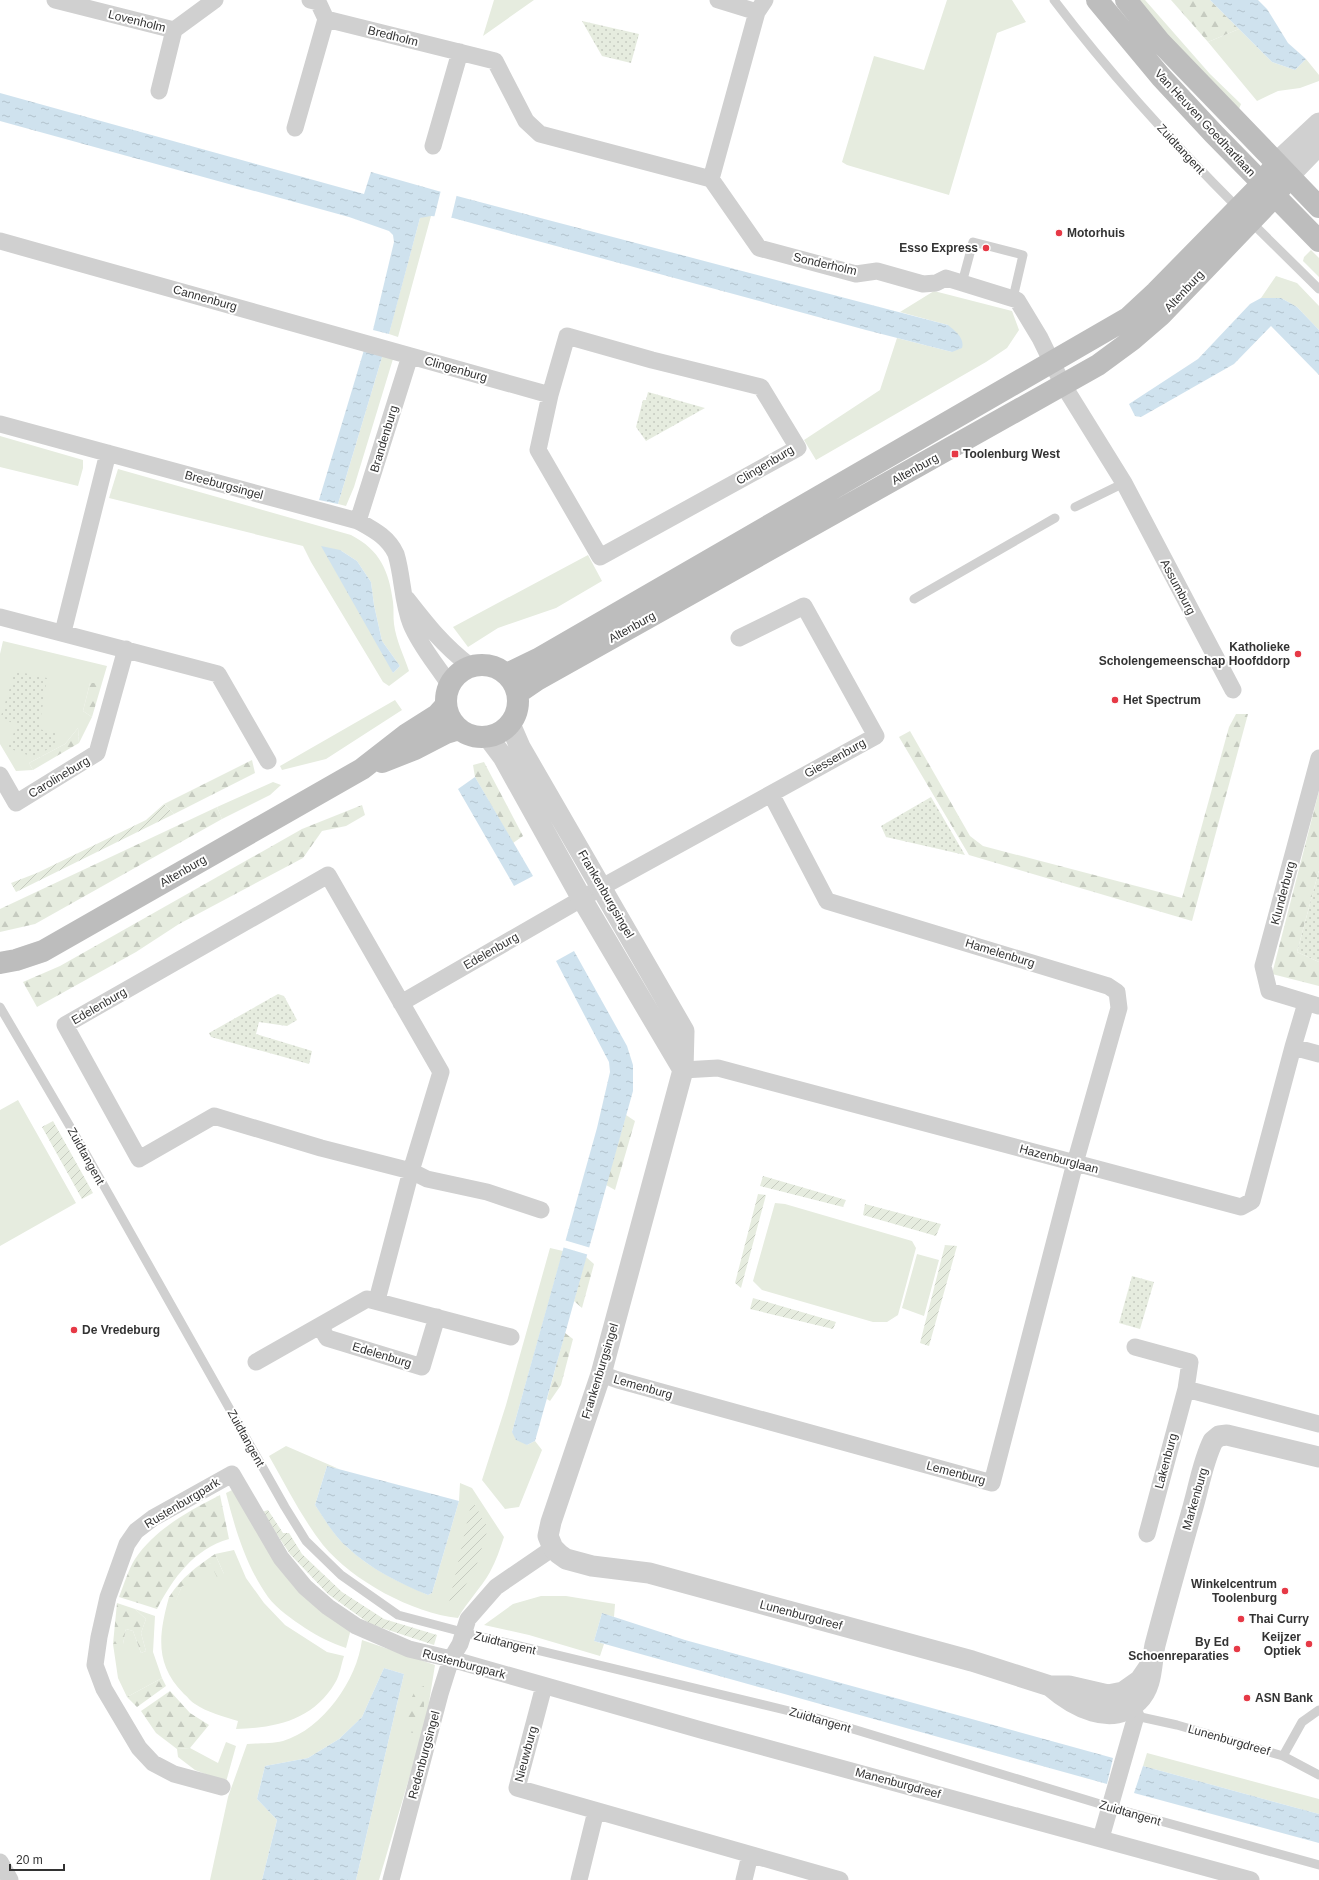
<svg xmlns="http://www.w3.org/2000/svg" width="1319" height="1880" font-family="Helvetica,sans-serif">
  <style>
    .grass { fill: #e6ecdf; fill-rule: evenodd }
    .forest { fill: url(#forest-firs) }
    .park { fill: url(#park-dots) }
    .garden { fill: url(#garden-furrows) }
    .water { fill: url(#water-ripples) }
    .pier { fill: #fff }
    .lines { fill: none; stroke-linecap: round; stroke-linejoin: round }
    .service { stroke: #d0d0d0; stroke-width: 9 }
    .minor { stroke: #d0d0d0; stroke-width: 17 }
    .tertiary { stroke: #d0d0d0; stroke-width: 21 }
    .secondary { stroke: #bdbdbd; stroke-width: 22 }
    .poi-dot { fill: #e63946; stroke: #fff; stroke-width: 1.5 }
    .labels { text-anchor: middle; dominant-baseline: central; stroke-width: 4; stroke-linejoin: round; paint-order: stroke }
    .street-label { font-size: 12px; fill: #333; stroke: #fff }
    .poi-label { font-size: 12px; font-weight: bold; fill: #333; stroke: #fff; text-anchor: start }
  </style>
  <defs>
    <pattern id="forest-firs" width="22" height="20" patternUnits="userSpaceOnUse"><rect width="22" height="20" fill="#e6ecdf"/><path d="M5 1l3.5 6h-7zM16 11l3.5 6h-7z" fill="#c6cbc0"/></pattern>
    <pattern id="park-dots" width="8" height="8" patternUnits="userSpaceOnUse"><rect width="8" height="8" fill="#e6ecdf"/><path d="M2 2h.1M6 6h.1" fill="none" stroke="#c6cbc0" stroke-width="1.8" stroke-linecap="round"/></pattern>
    <pattern id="garden-furrows" width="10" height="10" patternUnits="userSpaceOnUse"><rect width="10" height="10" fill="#e6ecdf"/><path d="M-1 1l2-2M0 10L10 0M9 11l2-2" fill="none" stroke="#c6cbc0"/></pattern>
    <pattern id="water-ripples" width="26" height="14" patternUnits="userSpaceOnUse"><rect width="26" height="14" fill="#cfe2ee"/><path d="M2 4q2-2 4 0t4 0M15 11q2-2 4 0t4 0" fill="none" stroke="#b2c2cd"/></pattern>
  </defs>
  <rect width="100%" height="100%" fill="#fff"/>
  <path class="grass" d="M494 0H534L483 36Z
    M947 0H1012L1026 22 997 33 949 195 847 165 842 162 874 56 924 70Z
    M1133 0H1145L1210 74 1241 104 1237 114Z
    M1239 29 1272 62 1295 70 1306 59 1319 75V81L1300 88 1278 91 1257 101 1208 42Z
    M425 216H431L398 337 389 334 393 318 420 218Z
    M1311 250 1319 258V277L1303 261 1304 257Z
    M1276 276 1297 283 1319 306V330L1297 307 1281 298H1261Z
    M934 291 1012 311 1019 330 1007 348 986 362 816 460 804 440 880 390 897 338 952 352 948 325 900 312Z
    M383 354 393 359 354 487 346 506 338 504Z
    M0 436 83 460V468L78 486 0 467Z
    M118 469 351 535C380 550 389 571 393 602 394 609 393 617 394 624 396 640 404 656 409 671L389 686 383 682 311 562 303 546 109 498ZM340 550 357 561 371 582 374 605 382 641 400 666 393 673Z
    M588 555 602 581 556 608 498 628 468 647 453 627Z
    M3 641 107 666 102 683H90L83 711 92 717 79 743 78 728 65 744 29 763 33 770 16 771 0 744V654Z
    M395 700 402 710 326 759 282 770 280 766Z
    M273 782 281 785 270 795 222 819 217 807Z
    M18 1100 76 1203 0 1246V1110Z
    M775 1203 785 1204 912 1241 916 1248 898 1315 887 1322H873L762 1290 753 1281Z
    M550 1248 563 1251 512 1432 527 1445 535 1441 542 1450 519 1507 505 1509 482 1480 506 1405Z
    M917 1254 939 1260 924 1316 902 1308Z
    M286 1446 339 1469 327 1466 315 1505C325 1519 334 1536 347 1547 370 1569 399 1582 428 1595L432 1593 459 1501 460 1483 472 1488 504 1537C500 1549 496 1561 490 1572 481 1588 467 1602 458 1618 412 1613 353 1581 323 1545 302 1518 286 1486 269 1456Z
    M232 1490 271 1553 351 1629 346 1648C331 1643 319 1637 305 1628 293 1620 277 1609 268 1597 246 1566 235 1529 226 1493Z
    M234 1550 246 1578 264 1603 285 1625 327 1652 344 1656C341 1665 340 1675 335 1683 313 1720 276 1728 236 1729L238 1721C225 1717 206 1712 195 1704 191 1702 188 1697 184 1694 154 1664 159 1634 169 1597L176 1600 182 1586 210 1563 224 1574 215 1554Z
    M541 1596H566L615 1604 614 1617 602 1613 594 1641 604 1644 600 1656 529 1635 484 1625 513 1604Z
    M135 1609 155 1616 153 1652 162 1678 127 1697 118 1678 113 1644H123L126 1629 133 1631 141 1653 146 1651 141 1633 146 1619Z
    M362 1640 435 1665 426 1721 379 1880H356L404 1674 384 1668 362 1717 339 1739 308 1758 265 1766 257 1799 277 1820 262 1880H210L228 1797 247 1744C258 1743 272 1744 283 1741 323 1729 357 1680 362 1640Z
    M226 1742 236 1746 226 1782 195 1770 178 1757 177 1749 190 1748 218 1763Z
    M1147 1753 1319 1799V1814L1143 1766Z"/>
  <path class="forest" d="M1171 0H1210L1239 29 1208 42Z
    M90 683H102L92 717 83 711Z
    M1236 714H1248L1192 921 969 855 899 737 910 731 970 836 983 846 1182 898 1229 727Z
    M78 728 79 743 33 770 29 763 65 744Z
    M252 760 255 773 174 814 164 804Z
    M484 762 523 836 513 843 475 777 473 765Z
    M1319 791V870L1297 952 1319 962V986L1272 974Z
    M362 805 365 815 346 826 322 831 303 858 179 924 136 952 37 1007 23 982 60 966 302 829Z
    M217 807 222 819 35 924 0 932V909Z
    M626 1115 635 1121 615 1190 606 1185Z
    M586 1257 594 1264 582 1308 574 1301Z
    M565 1333 573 1339 561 1385 550 1401 547 1399Z
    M220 1495 229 1539C194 1549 173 1578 157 1609L119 1597C124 1585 128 1570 135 1559 155 1529 189 1511 220 1495Z
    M215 1554 224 1574 217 1577 210 1563 198 1584 182 1586 176 1601 169 1597C182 1577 196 1567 215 1554Z
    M117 1603 135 1609 146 1619 141 1633 146 1651 141 1653 133 1631 126 1629 123 1644H113Z
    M162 1678 166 1686 137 1707 127 1697Z
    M424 1686V1712L414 1733 407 1732V1707L416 1689Z
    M170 1691 190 1713 209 1725 190 1748 177 1749 156 1733 141 1711Z"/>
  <path class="park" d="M582 21 639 34 631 63 602 56Z
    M648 392 705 408 646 441 636 427 643 400H646Z
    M15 671 47 678 39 729 58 734 54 746 33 757 8 748 17 724 0 719Z
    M931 797 965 855 886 837 881 826Z
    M1319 870V962L1297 952Z
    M278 994 284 996 297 1020 287 1026 259 1022 256 1034 312 1051 309 1064 211 1037 209 1033Z
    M1132 1276 1154 1282 1140 1329 1119 1323Z"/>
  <path class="garden" d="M164 804 174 814 16 892 11 883 37 873 146 820Z
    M53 1121 93 1193 82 1199 42 1127Z
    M763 1176 846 1200 843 1207 760 1186Z
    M758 1194 766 1195 741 1288 735 1283Z
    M865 1204 941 1224 936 1236 863 1215Z
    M945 1245 957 1246 929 1346 920 1343Z
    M753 1298 836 1322 833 1329 750 1309Z
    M472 1500 488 1528 475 1570 452 1606 449 1603Z
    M268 1510 283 1533H289L302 1554 342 1592 384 1619 437 1635 434 1645 370 1624 328 1594 290 1554 262 1512Z"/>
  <path class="water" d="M1210 0H1258L1267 9 1288 43 1306 59 1295 70 1272 62Z
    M0 93 364 194 371 172 438 191 948 325C955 331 965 338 962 348L952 352 866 330 453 218 431 216 420 218 389 334 373 330 394 242 393 235 389 231 349 217 0 121Z
    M1261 298H1281L1297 307 1319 330V375L1271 326 1234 364 1141 417 1135 416 1129 404 1198 359 1250 304Z
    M364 350 383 354 338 504 319 500Z
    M321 546 340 550 357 561 371 582 374 605 382 641 400 666 393 673Z
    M475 777 533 876 514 886 458 789Z
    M574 951 627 1046 633 1065V1091L535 1441 527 1445 516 1440 512 1432 597 1128 610 1072 609 1062 556 961Z
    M327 1466 459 1501 432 1593 428 1595C399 1583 370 1569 347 1547 334 1536 325 1520 315 1505Z
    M602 1613 685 1640 1113 1758 1107 1784 594 1641Z
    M384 1668 404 1674 356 1880H262L277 1820 257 1799 265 1766 308 1758 339 1739 362 1717Z
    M1143 1766 1319 1814V1843L1134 1793Z"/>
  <path class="pier" d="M441 190 457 194 451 219 434 218Z
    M564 1240 591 1248 589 1255 562 1247Z"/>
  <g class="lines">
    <path class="service" d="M1054 0C1110 74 1173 143 1239 209
      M1250 221 1319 289
      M962 283 973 242 1023 255 1013 298
      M1075 507 1124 483
      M914 599 1055 518
      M0 1007 82 1147 285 1507 306 1541 341 1575 398 1615 474 1635 810 1716 1110 1807 1319 1865
      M1136 1716 1177 1725 1283 1756 1319 1775
      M1283 1756 1302 1722 1319 1710"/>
    <path class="minor" d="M55 0 174 30
      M310 0 318 2 326 19 495 61 526 121 540 134 711 179 759 248 856 274 877 271 923 284 936 283 946 278 1017 300 1040 338 1062 383 1124 483 1233 690
      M718 0 757 12
      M159 91 174 30 215 0
      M295 128 326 19
      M433 146 460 52
      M711 179 757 12 765 0
      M0 241 550 395 538 450 600 557 798 448 761 387 652 360 567 336 550 395
      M0 424 358 521C374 530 388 537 396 554 403 577 402 602 411 624 420 646 436 664 449 684
      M358 521 410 356
      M407 599C428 626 443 645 470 666
      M0 617 218 674 268 761
      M63 632 108 453
      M1319 758 1263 966 1269 991 1319 1006
      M0 775 16 803 97 753 126 649
      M401 1003 602 887 876 736 804 606 739 638
      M1293 1047 1306 1003
      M683 1070 718 1068 1241 1207 1252 1201 1293 1047 1319 1054
      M377 1300 411 1171 441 1072 328 875 65 1025 139 1159 214 1116 321 1148 411 1171 427 1179 487 1192 541 1210
      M320 1326 327 1338 422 1367 437 1317
      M1135 1347 1190 1362 1186 1389 1147 1534
      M256 1362 367 1299 511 1337
      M601 1374 618 1380 992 1483 1075 1163 1119 1008 1117 992 1108 986 827 901 771 794
      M1186 1389 1319 1424
      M544 1686 517 1788 840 1880
      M222 1787 174 1774 153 1763 139 1748 104 1689 95 1665 99 1637 108 1597 127 1544 136 1531 153 1518 232 1474 281 1558 305 1587 328 1607 356 1626 409 1649 451 1659 701 1730 1251 1880
      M1101 1838 1136 1716 1125 1696
      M0 1862 10 1880
      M391 1880 440 1694 451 1659 460 1644 468 1619 496 1587 553 1548
      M579 1880 596 1811
      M744 1880 750 1855"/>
    <path class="tertiary" d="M1276 163 1319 123
      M1289 176 1319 145
      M510 724 520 747 684 1031 683 1070 601 1374 551 1522 548 1536 553 1548 559 1554 566 1559 592 1566 649 1573 972 1661 1050 1686H1069L1108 1695 1123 1692 1140 1680 1151 1664
      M488 737 503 757 582 899 683 1070
      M1050 1686C1073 1706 1112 1728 1138 1701 1153 1687 1151 1664 1155 1645 1167 1599 1180 1553 1193 1507 1199 1486 1203 1461 1213 1441L1219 1436 1227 1435 1319 1457"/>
    <path class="secondary" d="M1097 0 1161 77 1213 133 1319 241
      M1126 0 1160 42 1319 207
      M446 701a36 36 0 1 1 72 0a36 36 0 1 1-72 0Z
      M507 674 538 659 1128 318 1156 292 1262 184 1276 163
      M518 693 537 680 1098 365 1132 340 1161 315 1275 196 1289 176
      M382 762 415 749 446 733 459 729
      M0 963 16 960 43 951 362 769 407 734 437 715 446 705"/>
  </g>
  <g class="poi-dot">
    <circle cx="1059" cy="233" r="4"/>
    <circle cx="986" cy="248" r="4"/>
    <rect x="951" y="450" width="8" height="8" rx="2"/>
    <circle cx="1298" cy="654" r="4"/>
    <circle cx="1115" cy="700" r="4"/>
    <circle cx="74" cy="1330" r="4"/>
    <circle cx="1285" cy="1591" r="4"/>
    <circle cx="1241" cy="1619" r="4"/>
    <circle cx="1309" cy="1644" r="4"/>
    <circle cx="1237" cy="1649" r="4"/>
    <circle cx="1247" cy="1698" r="4"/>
  </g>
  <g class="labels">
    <g class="street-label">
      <text transform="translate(137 21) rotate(14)">Lovenholm</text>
      <text transform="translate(393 36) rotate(14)">Bredholm</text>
      <text transform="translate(1205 123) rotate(47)">Van Heuven Goedhartlaan</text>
      <text transform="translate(1181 149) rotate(47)">Zuidtangent</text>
      <text transform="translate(825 264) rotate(13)">Sonderholm</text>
      <text transform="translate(1184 291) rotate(-47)">Altenburg</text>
      <text transform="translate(205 298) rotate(16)">Cannenburg</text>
      <text transform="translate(456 369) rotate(16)">Clingenburg</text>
      <text transform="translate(384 439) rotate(-73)">Brandenburg</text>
      <text transform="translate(765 465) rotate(-31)">Clingenburg</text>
      <text transform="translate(915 469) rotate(-29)">Altenburg</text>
      <text transform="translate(224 485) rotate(15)">Breeburgsingel</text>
      <text transform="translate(1178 587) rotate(62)">Assumburg</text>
      <text transform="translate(632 627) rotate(-29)">Altenburg</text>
      <text transform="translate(835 758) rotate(-29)">Giessenburg</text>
      <text transform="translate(59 777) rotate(-31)">Carolineburg</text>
      <text transform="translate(183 871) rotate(-30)">Altenburg</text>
      <text transform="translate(1283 893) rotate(-75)">Klunderburg</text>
      <text transform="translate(606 894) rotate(60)">Frankenburgsingel</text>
      <text transform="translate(491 951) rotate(-30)">Edelenburg</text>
      <text transform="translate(1000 953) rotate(17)">Hamelenburg</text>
      <text transform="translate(99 1006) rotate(-30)">Edelenburg</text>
      <text transform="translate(86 1156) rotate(61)">Zuidtangent</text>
      <text transform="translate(1059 1159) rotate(15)">Hazenburglaan</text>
      <text transform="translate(382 1355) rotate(17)">Edelenburg</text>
      <text transform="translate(600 1371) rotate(-73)">Frankenburgsingel</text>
      <text transform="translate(643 1387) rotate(16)">Lemenburg</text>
      <text transform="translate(246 1438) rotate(61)">Zuidtangent</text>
      <text transform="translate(1166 1461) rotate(-75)">Lakenburg</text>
      <text transform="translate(956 1473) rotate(15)">Lemenburg</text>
      <text transform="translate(1195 1499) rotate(-74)">Markenburg</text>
      <text transform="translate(182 1503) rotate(-31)">Rustenburgpark</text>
      <text transform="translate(801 1615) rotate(15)">Lunenburgdreef</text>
      <text transform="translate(505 1643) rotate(14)">Zuidtangent</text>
      <text transform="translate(464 1664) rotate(15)">Rustenburgpark</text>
      <text transform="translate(820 1720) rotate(16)">Zuidtangent</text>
      <text transform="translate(1229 1740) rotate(16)">Lunenburgdreef</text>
      <text transform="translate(526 1754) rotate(-75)">Nieuwburg</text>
      <text transform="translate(424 1755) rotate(-75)">Redenburgsingel</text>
      <text transform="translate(898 1783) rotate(15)">Manenburgdreef</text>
      <text transform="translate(1130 1813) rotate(16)">Zuidtangent</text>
    </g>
    <g class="poi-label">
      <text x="1067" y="233">Motorhuis</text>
      <text x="978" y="248" text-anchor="end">Esso Express</text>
      <text x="963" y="454">Toolenburg West</text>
      <text x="1290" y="647" text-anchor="end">Katholieke<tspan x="1290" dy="14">Scholengemeenschap Hoofddorp</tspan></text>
      <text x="1123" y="700">Het Spectrum</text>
      <text x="82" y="1330">De Vredeburg</text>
      <text x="1277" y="1584" text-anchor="end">Winkelcentrum<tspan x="1277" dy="14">Toolenburg</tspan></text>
      <text x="1249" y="1619">Thai Curry</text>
      <text x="1301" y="1637" text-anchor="end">Keijzer<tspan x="1301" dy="14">Optiek</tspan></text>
      <text x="1229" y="1642" text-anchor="end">By Ed<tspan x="1229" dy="14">Schoenreparaties</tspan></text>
      <text x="1255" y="1698">ASN Bank</text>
    </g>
  </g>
  <path d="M10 1864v6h54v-6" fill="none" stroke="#333333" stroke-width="2"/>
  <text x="16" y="1864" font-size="12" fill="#333333" stroke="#ffffff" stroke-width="3" paint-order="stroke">20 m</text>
</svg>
